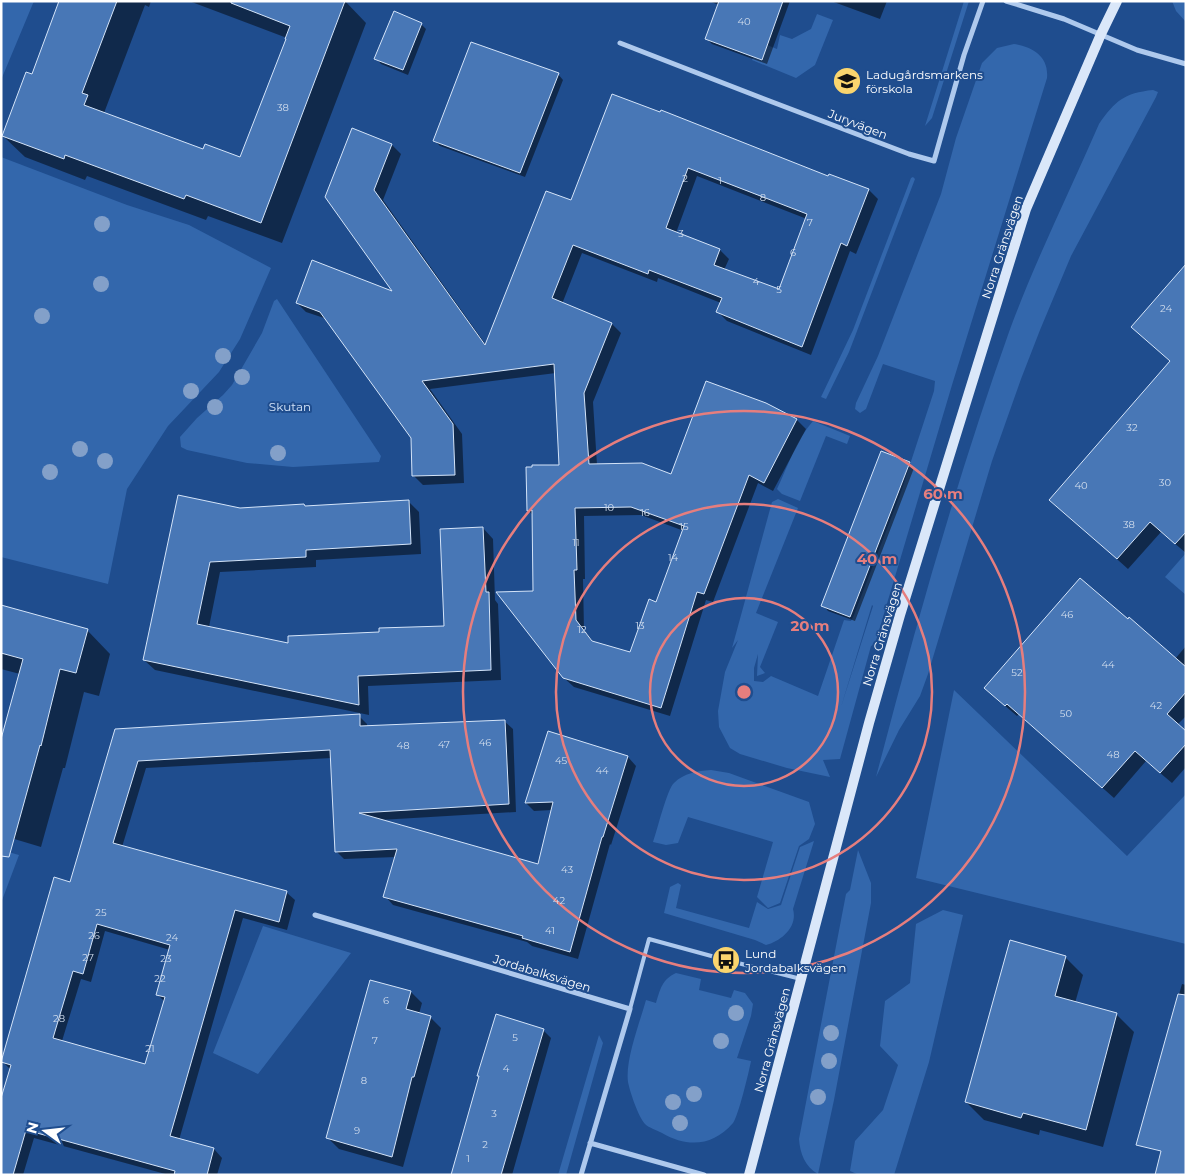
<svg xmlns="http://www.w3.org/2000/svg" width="1187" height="1176" font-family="Montserrat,sans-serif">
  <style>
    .green { fill: #3367ac; fill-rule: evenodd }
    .shadow { fill: #0007; fill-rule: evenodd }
    .building { fill: #4877b6; stroke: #d4e4f9; fill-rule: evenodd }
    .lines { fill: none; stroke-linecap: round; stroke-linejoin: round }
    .lane { stroke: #aec9ed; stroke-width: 4 }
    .street { stroke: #aec9ed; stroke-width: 5 }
    .secondary { stroke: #dae7f9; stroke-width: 10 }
    .tree { fill: #83a0c9 }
    .ring { fill: none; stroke: #e67e7e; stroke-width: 2.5 }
    .labels { text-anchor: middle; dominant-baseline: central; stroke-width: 4; stroke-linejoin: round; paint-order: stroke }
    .number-label { font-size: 10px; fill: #d1dded }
    .poi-label { font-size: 12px; fill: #fff; stroke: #1f4d8e; text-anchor: start }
    .street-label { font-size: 12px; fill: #fff; stroke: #1f4d8e }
    .park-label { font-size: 12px; fill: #d4e4f9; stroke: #1f4d8e }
    .centre { fill: #e67e7e; stroke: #1f4d8e; stroke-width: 2.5 }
    .ring-label { font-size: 15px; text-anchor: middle; font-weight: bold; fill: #e67e7e; stroke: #1f4d8e; stroke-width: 4; stroke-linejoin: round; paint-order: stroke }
  </style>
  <rect width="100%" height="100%" fill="#1f4d8e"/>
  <path class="green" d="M3 1H34L1 80V6Z
    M964 1H969L932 118 925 126Z
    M1172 1H1186V22L1176 11Z
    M817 14 833 20 815 65 796 78 752 60 753 57 762 60 767 45 777 49 780 35 792 39 811 29Z
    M1014 44C1033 47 1049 57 1047 78L952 385 875 644 871 646 840 759 823 760 830 777 787 768 740 754 730 748 719 727 718 711 725 672 738 640 732 648 772 502 778 499 798 508 756 613 778 622 760 667 765 673 757 676 758 654 754 668V681L763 682 771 676 818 696 844 620 851 621 854 615 901 492 934 391 935 381 883 364 866 409 860 413 855 409 856 403 878 356 941 194 956 138 982 63 997 48ZM872 605 873 606 841 707Z
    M1153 90 1158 92 1156 97 1071 256 1040 330 1021 379 992 461 928 674 920 696 899 730 876 777C915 628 957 478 1009 332 1035 261 1069 193 1099 124 1115 101 1124 93 1153 90Z
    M1 157 127 205 189 225 271 268 240 339 219 372 168 426 127 489 108 584 1 557Z
    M913 177 915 179 849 352 826 399 821 397 853 330 911 178Z
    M277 299 381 456 379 462 293 467 247 463 187 450 181 447 180 437 197 418 223 395 232 385 262 333 274 301Z
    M813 421 850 436 847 444 826 436 800 501 782 494 777 489C788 466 796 440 813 421Z
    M1186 553V595L1165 577Z
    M954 690 1127 856 1186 794V944L916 878Z
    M711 770 729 773 809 802 815 824 809 839 799 846 780 903 768 908 757 897 773 842 688 817 678 843 666 845 653 842C657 831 667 789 674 783 684 773 697 771 711 770Z
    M814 841 793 909C798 927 781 941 766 945L755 940 664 913 670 887 678 883 681 885 676 908 749 928 757 902 768 909 781 905 800 847Z
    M1 850 19 855 1 903Z
    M858 850 871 883V903L834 1100 818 1174C805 1167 800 1153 799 1139L846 894 850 890Z
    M943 910 963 915 929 1062 894 1175H859L850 1171 855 1141 883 1110 898 1065 880 1046 885 1001 910 983 916 924Z
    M263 926 351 953 258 1074 213 1053Z
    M676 973 701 979 699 990 731 998 734 990 745 993 753 1004 751 1016 737 1058 751 1061C749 1072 738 1117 733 1123 713 1146 688 1148 662 1133 657 1130 649 1128 645 1124 638 1116 630 1092 628 1082 625 1060 640 1022 646 1000L656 1003C660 990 662 979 676 973Z
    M599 1035 603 1043 566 1175H558Z"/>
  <path class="shadow" d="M61 1H151L149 7 145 5 104 113 204 150 241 159 287 38 189 1H345L366 23 282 243 208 216 206 220 87 176 85 180 25 157 3 136 33 76Z
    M709 1H790L767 64 712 44 707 39 719 5Z
    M831 1H887L880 19Z
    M421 24 426 29 408 75 381 64 376 58Z
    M558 74 563 80 525 177 440 146 435 141Z
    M613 95 829 178 830 175 869 190 878 199 856 254 850 251 811 355 727 321 718 312 721 303 658 278 657 282 582 253 562 304 612 324 621 333 593 402 597 465 672 476 765 404 797 420 806 429 773 491 758 483 713 602 706 600 670 716 574 687 564 678 535 592 533 515 528 510 560 466 556 373 430 389 462 434 464 483 423 485 414 476 412 438 327 319 306 312 297 303 396 293 326 197 392 145 401 154 383 200 486 345 572 202ZM697 176 807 219 779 291 724 270 729 259 720 250 676 233ZM641 515 684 531 657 603 631 653 594 643 584 630 583 579H585L584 516Z
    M1186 266V553L1161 532 1128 569 1051 500 1172 362Z
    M909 463 914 468 855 621 828 611 823 605Z
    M408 501 419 512 421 554 316 560V567L220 572 209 627 290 644 445 627 483 528 493 539 495 600 498 604 501 680 368 686 369 715 155 670 144 660 240 509 306 507Z
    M1 607 87 630 110 654 99 696 84 692 65 768H63L41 847 1 835 20 674 1 669Z
    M1186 646V716L1177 725 1186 732V767L1172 783 1146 761 1114 798 1019 714 1017 716 997 699 1175 659Z
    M359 716 367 724V727L504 721 513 729 516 812 380 820 539 866 552 810 534 811 526 803 628 757 636 766 611 845 610 844 578 959 532 946 527 942 393 905 385 896 396 857 344 859 336 851 332 758 146 768 122 847 286 892 295 900 287 930 243 918 179 1140 214 1149 222 1158 217 1175H169L34 1138 23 1175H1L10 1069 3 1062 71 883 116 730ZM105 931 170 950 157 994 165 1002 146 1065 62 1041 81 979 91 982Z
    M1065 957 1083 975 1075 1003 1116 1014 1134 1032 1103 1147 1040 1130 1039 1135 984 1120 966 1102Z
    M1182 984 1186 985V1033L1172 1019Z
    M411 992 422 1003 419 1014 430 1017 441 1028 403 1167 339 1149 328 1138Z
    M543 1030 551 1038 512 1175H452L480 1077 479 1076Z"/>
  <path class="building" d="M59 1H117L82 93 88 95 84 105 203 149 205 144 240 157 286 39H285L290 26 231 3V1H345L261 223 186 195 184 199 65 155 64 159 2 136 26 72 32 74Z
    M719 1H783L762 60 705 39Z
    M394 11 422 23 403 70 374 59Z
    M471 42 559 73 520 173 433 141Z
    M612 94 660 112 661 110 828 176 829 174 869 189 847 246 841 243 802 347 716 312 722 298 649 270 648 274 573 245 552 298 612 323 584 393 589 464 642 463 671 474 706 381 766 403 797 419 764 483 749 475 704 594 697 592 661 708 563 678 496 592 533 591 532 510 527 511 526 467H532V465H559L554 364 422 381 453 424 455 475 412 476 411 438 320 312 296 303 312 260 392 291 325 197 352 128 392 144 374 190 485 345 546 191 571 200ZM688 168 807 214 779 289 714 265 720 249 666 228ZM631 507 684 526 656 602 649 599 630 652 592 641 576 620 574 570H577L575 508Z
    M1186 264V532L1175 544 1150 522 1117 559 1049 500 1170 361 1131 327Z
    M881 451 910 462 850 617 821 606Z
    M178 495 240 508 304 504 305 506 409 500 411 544 306 550V557L210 562 197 624 288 643V636L379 632V628L444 626 440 529 483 527 486 592H489L491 670 358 676 359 705 143 660Z
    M1080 578 1128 619 1129 617 1186 667V692L1167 714 1186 731V744L1160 773 1135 751 1102 788 1007 704 1005 706 984 688Z
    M1 605 88 629 76 673 60 669 41 746 40 745 9 857 1 856V739L23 659 1 653Z
    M360 714V726L505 720 509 804 359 813 538 864 553 802 525 803 548 731 628 756 603 837H602L570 952 522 938 523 936 383 897 397 849 335 852 330 750 138 761 113 843 287 891 279 922 235 910 170 1136 214 1148 207 1175H174L175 1171 26 1130 13 1175H1V1098L11 1065 1 1062 54 877 70 882 115 729ZM97 924 170 945 156 995 165 997 145 1064 53 1038 73 971 83 974Z
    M1010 940 1066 956 1055 996 1117 1013 1086 1130 1023 1113 1021 1118 965 1102Z
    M370 980 411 991 406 1009 431 1016 414 1077H412L392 1157 326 1138Z
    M1178 994 1186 995V1175H1155L1161 1151 1136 1145Z
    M496 1014 544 1029 501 1175H451L479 1076H477Z"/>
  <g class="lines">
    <path class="lane" d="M630 1009 649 939 726 960 801 979"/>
    <path class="street" d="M1006 1 1064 19 1137 50 1186 64
      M620 43 767 100 909 154 934 161 964 55 983 1
      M315 915 630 1009 581 1175
      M590 1143 704 1175"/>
    <path class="secondary" d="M749 1175 869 723 900 615 1026 209 1101 34 1117 1"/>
  </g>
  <g class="tree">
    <circle cx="102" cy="224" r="8"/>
    <circle cx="101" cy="284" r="8"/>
    <circle cx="42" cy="316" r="8"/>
    <circle cx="223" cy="356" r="8"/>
    <circle cx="242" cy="377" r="8"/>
    <circle cx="191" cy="391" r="8"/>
    <circle cx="215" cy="407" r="8"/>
    <circle cx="80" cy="449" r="8"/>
    <circle cx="278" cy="453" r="8"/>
    <circle cx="105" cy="461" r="8"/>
    <circle cx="50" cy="472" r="8"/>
    <circle cx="736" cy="1013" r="8"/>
    <circle cx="831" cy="1033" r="8"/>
    <circle cx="721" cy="1041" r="8"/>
    <circle cx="829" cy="1061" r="8"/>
    <circle cx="694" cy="1094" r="8"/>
    <circle cx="818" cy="1097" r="8"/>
    <circle cx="673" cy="1102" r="8"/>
    <circle cx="680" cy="1123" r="8"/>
  </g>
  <g class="ring">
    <circle cx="744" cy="692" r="94"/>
    <circle cx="744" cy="692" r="188"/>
    <circle cx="744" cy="692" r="281"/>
  </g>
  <defs>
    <symbol id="school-disc" viewBox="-11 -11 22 22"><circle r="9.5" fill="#fad56e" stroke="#1f4d8e"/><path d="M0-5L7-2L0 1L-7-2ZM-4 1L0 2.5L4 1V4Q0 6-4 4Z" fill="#111"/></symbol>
    <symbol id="bus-disc" viewBox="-11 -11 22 22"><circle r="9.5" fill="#fad56e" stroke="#1f4d8e"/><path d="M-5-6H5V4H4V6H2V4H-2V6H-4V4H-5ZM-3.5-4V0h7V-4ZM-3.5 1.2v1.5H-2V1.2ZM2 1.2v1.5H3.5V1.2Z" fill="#111"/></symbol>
  </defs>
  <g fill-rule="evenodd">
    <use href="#school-disc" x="831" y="65" width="32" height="32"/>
    <use href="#bus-disc" x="710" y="944" width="32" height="32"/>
  </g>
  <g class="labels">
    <g class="number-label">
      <text x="744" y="21">40</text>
      <text x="283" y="107">38</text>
      <text x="685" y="178">2</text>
      <text x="720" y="180">1</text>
      <text x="763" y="197">8</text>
      <text x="810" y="222">7</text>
      <text x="681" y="233">3</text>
      <text x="793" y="252">6</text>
      <text x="756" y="281">4</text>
      <text x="779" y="289">5</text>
      <text x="1166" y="308">24</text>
      <text x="1132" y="427">32</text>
      <text x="1165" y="482">30</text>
      <text x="1081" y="485">40</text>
      <text x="609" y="507">10</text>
      <text x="645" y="512">16</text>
      <text x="1129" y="524">38</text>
      <text x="684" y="526">15</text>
      <text x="576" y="542">11</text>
      <text x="673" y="557">14</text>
      <text x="1067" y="614">46</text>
      <text x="640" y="625">13</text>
      <text x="582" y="629">12</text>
      <text x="1108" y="664">44</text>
      <text x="1017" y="672">52</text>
      <text x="1156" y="705">42</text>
      <text x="1066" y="713">50</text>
      <text x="485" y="742">46</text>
      <text x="444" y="744">47</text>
      <text x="403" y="745">48</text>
      <text x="1113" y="754">48</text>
      <text x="561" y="760">45</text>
      <text x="602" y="770">44</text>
      <text x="567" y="869">43</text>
      <text x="559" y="900">42</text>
      <text x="101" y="912">25</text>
      <text x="550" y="930">41</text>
      <text x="94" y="935">26</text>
      <text x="172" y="937">24</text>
      <text x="88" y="957">27</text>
      <text x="166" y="958">23</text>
      <text x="160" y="978">22</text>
      <text x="386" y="1000">6</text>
      <text x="59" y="1018">28</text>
      <text x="515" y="1037">5</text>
      <text x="375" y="1040">7</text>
      <text x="150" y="1048">21</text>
      <text x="506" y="1068">4</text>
      <text x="364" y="1080">8</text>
      <text x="494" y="1113">3</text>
      <text x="357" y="1130">9</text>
      <text x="485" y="1144">2</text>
      <text x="468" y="1158">1</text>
    </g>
    <g class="poi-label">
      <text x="866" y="74">Ladugårdsmarkens<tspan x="866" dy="14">förskola</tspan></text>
      <text x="745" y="953">Lund<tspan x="745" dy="14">Jordabalksvägen</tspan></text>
    </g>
    <g class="street-label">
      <text transform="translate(858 124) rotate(21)">Juryvägen</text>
      <text transform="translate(1002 247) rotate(-72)">Norra Gränsvägen</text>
      <text transform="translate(882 634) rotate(-73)">Norra Gränsvägen</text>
      <text transform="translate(542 973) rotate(17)">Jordabalksvägen</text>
      <text transform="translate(772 1040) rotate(-75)">Norra Gränsvägen</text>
    </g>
    <g class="park-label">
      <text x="290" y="406">Skutan</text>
    </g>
  </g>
  <circle cx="744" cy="692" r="8" class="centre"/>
  <g class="ring-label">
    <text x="943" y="499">60 m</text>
    <text x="877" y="564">40 m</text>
    <text x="810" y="631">20 m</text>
  </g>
  <rect width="1187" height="1176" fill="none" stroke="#ffffff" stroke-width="5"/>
  <g transform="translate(45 1131) rotate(285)" stroke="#1f4d8e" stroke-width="4" paint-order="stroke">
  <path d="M0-4L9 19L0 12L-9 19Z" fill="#ffffff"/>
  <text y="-8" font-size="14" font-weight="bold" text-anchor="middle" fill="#ffffff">N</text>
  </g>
</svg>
